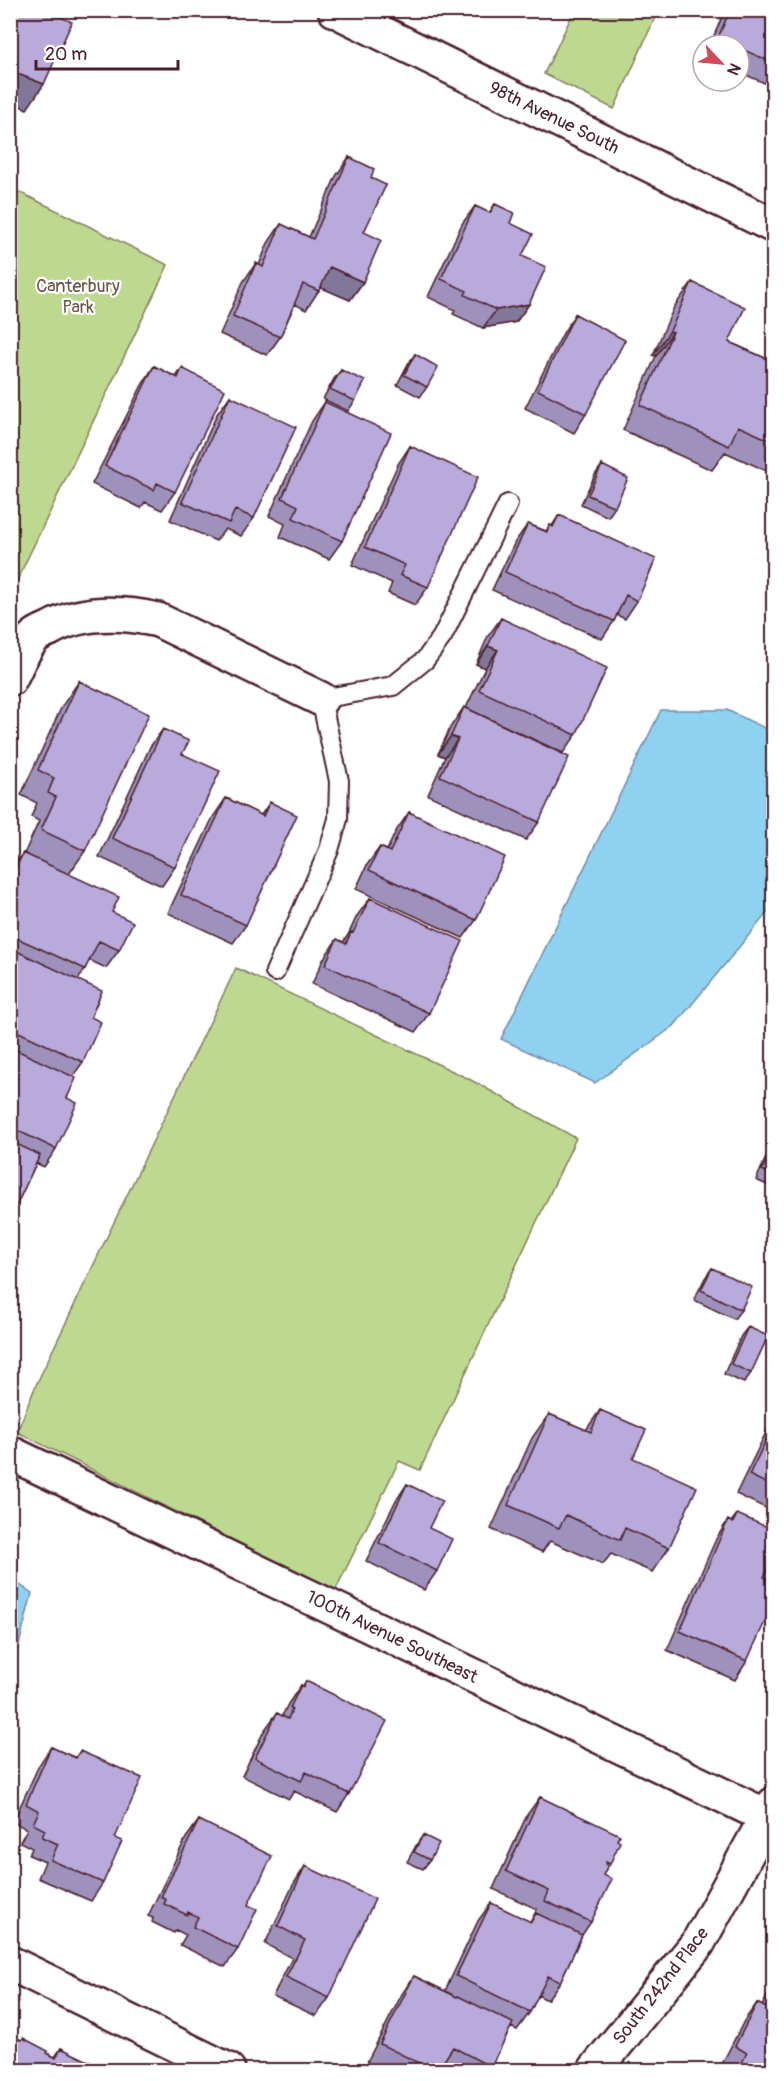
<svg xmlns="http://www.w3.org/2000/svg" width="784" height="2081" font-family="Pangolin,sans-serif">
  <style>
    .green { fill: #bdd990; stroke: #847c5e; stroke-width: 1.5 }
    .water { fill: #8fd1f1; stroke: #738aa2; stroke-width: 1.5 }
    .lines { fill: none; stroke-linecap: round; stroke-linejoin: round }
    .lane-casing { stroke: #4a1f2b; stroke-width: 22 }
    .street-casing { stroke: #4a1f2b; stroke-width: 38 }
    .secondary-casing { stroke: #4a1f2b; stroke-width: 38 }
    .lane { stroke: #fff; stroke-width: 18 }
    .street { stroke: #fff; stroke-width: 33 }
    .secondary { stroke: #fff; stroke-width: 33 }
    .wall { fill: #9e92bc; stroke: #4a1f2b; stroke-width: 1.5 }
    .shaded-wall { fill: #817799; stroke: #4a1f2b; stroke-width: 1.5 }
    .building { fill: #b8aadb; stroke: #4a1f2b; stroke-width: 1.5 }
    .labels { text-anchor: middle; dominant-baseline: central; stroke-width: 4.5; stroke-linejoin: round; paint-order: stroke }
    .street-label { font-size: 18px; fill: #4a1f2b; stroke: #fff }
    .park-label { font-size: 18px; fill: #6c5749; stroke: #fff }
  </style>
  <rect width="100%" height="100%" fill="#fff"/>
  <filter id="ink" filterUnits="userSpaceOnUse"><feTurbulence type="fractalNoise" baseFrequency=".0167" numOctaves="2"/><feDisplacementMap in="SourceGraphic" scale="12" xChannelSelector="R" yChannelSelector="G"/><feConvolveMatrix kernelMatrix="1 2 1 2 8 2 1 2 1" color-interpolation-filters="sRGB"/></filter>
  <g filter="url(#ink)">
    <path class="green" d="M574 11H658L614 109 544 74Z
      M11 188 168 265 11 593Z
      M236 968 469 1079 576 1138 420 1470 399 1461 335 1591 17 1432 36 1385Z"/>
    <path class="water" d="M661 710H727L773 732V906L674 1026 595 1083 501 1039Z
      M11 1579 32 1593 16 1657H11Z"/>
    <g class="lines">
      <defs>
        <path id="lane" d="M275 972 329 850 338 819 339 781 321 699 393 686 425 660 442 637 508 504"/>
        <path id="street" d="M335 10 774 226
          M10 679C17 665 23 650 33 638 37 634 44 631 49 629 82 610 122 612 158 620L321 699
          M10 1963 228 2070
          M595 2070 698 1943 774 1804"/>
        <path id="secondary" d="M10 1453 774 1820"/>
      </defs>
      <use href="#lane" class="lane-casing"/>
      <use href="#street" class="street-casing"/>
      <use href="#secondary" class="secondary-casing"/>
      <use href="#lane" class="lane"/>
      <use href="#street" class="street"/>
      <use href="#secondary" class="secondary"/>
    </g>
    <path class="wall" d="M725 10H774V87L739 72V45H710Z
      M349 157 371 178 364 232 363 282 350 300 321 287 306 310 295 304 280 337 267 355 220 334 243 282 256 263 259 265 268 243 281 224 309 237 336 176Z
      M495 204 510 223 522 256 529 304 516 322 483 328 453 314 455 310 428 297 462 224 475 206 489 213Z
      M692 282 729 342 774 362V466L769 472 725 452 712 470 623 430 656 356 653 355 674 307Z
      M575 314 586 414 574 433 525 408 563 333Z
      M415 354 427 387 420 397 397 385 408 364Z
      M154 366 176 377 182 368 175 492 162 510 145 502 141 508 92 484 142 385Z
      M341 370 355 401 348 411 323 399 334 379Z
      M230 396 254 518 241 536 225 529 216 541 170 520 217 414Z
      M325 402 342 541 329 559 280 537 285 524 269 516 312 421Z
      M410 446 428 587 415 605 388 593 392 583 352 565 398 464Z
      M602 465 615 507 608 517 581 504 595 475Z
      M559 515 637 601 625 619 617 615 614 621 602 639 492 590 515 542 528 524 546 531 550 525 552 526Z
      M501 618 576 735 563 753 466 708 485 668 476 664 488 636Z
      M79 681 85 851 69 874 112 912 119 950 106 968 89 960 85 969 78 980 91 1017 83 1062 73 1076 67 1098 56 1149 44 1167 36 1163 10 1219V871L23 853 24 854 39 821 31 817 37 803 21 795 62 706Z
      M464 707 539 822 526 840 428 795 445 757 438 754 451 726Z
      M163 729 182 754 175 867 162 886 99 857 150 747Z
      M226 798 261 815 270 802 246 925 233 943 168 913 213 817Z
      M409 812 476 920 463 938 356 889 367 865 380 847 387 850 396 831Z
      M370 898 429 1013 416 1032 312 984 324 958 337 939 343 942 348 935 357 916Z
      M774 1145V1188L756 1180 768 1153Z
      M712 1268 741 1310 734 1319 694 1300 705 1278Z
      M748 1327 751 1373 744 1383 724 1374 741 1336Z
      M600 1410 633 1458 669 1548 652 1572 611 1554 603 1564 550 1541 542 1552 491 1529 532 1438 549 1414 586 1430Z
      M774 1416V1512L736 1494Z
      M407 1484 429 1528 437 1571 424 1590 366 1561 395 1502Z
      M737 1514 764 1577 747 1661 735 1680 667 1650 716 1539 728 1520 731 1522Z
      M306 1681 349 1794 337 1812 294 1791 289 1799 242 1776 264 1731 277 1713 282 1716 288 1704 301 1685 302 1687Z
      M51 1747 75 1758 80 1751 115 1838 103 1883 91 1901 38 1878 45 1862 29 1855 32 1848 20 1842 27 1829 13 1822 39 1765Z
      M540 1797 617 1840 610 1864 604 1872 591 1922 582 1935 560 1982 547 2000 538 1995 530 2012 517 2030 511 2027 488 2070H450L441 2066 438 2070H384L367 2062 402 1994 414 1976 445 1991 478 1921 491 1903 530 1922 532 1919 537 1909 493 1889 527 1815Z
      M199 1820 248 1905 238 1949 225 1967 180 1945 186 1935 176 1930 174 1933 152 1922 153 1918 148 1916 186 1838Z
      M423 1835 430 1860 423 1869 407 1862 417 1844Z
      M305 1866 329 1998 316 2016 273 1996 292 1958 265 1944 293 1885Z
      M774 1983V2070H734L722 2064 744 2021 757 2003 762 2006Z
      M19 2039 55 2057 61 2048 104 2070H10V2051Z"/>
    <path class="shaded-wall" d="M10 71 44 84 27 109 10 102Z
      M330 267 363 282 350 300 317 286Z
      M529 304 516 322 483 328 496 310Z
      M670 331 673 332 656 356 653 355Z
      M488 646 498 650 485 668 476 664Z
      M451 736 458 739 445 757 438 754Z"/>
    <path class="building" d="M10 10H46L72 22 44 84 10 71Z
      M730 10H774V63L739 48V45H733L718 38Z
      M349 157 374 169 371 178 386 185 364 232 381 240 363 282 330 267 319 291 303 284 280 337 233 316 256 263 263 267 281 224 313 239Z
      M495 204 514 213 510 223 533 234 522 256 546 267 529 304 496 310 465 295 467 291 441 279 475 206 490 213Z
      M692 282 745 307 729 342 774 362V442L738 426 729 446 640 405 673 332 670 331Z
      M575 314 625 340 586 414 538 390Z
      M415 354 438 367 427 387 404 375Z
      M154 366 178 378 182 368 225 390 175 492 157 483 154 490 105 466Z
      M341 370 365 381 355 401 330 389Z
      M230 396 296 427 254 518 235 510 229 523 182 502Z
      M325 402 391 433 342 541 293 518 298 506 282 498Z
      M410 446 478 477 428 587 400 575 405 565 365 547Z
      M602 465 628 478 615 507 588 495Z
      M559 515 656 559 637 601 626 595 614 621 505 572 528 524 547 532 550 525 553 527Z
      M501 618 607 668 576 735 479 690 498 650 488 646Z
      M79 681 149 714 85 851 41 830 56 797 48 793 54 778 38 770Z
      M464 707 569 757 539 822 440 776 458 739 451 736Z
      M163 729 189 741 182 754 220 771 175 867 112 838Z
      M226 798 263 816 270 802 297 815 246 925 181 895Z
      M409 812 505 857 476 920 369 870 380 847 390 852Z
      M23 853 119 897 112 912 133 922 119 950 99 941 85 969 10 935V881Z
      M370 898 463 941 429 1013 325 965 337 939 346 944 351 932 353 933Z
      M10 948 102 991 91 1017 101 1022 83 1062 10 1028Z
      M10 1047 76 1078 67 1098 77 1103 56 1149 10 1127Z
      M10 1141 40 1155 10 1219Z
      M774 1146V1175L762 1170Z
      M712 1268 752 1287 741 1310 701 1290Z
      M748 1327 768 1336 751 1373 731 1364Z
      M600 1410 646 1430 633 1458 697 1487 669 1548 625 1528 620 1540 566 1515 559 1528 508 1505 549 1414 591 1432Z
      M774 1424V1487L749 1475Z
      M407 1484 442 1501 429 1528 452 1539 437 1571 379 1543Z
      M737 1514 774 1530V1556L764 1577 774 1583V1602L747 1661 680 1631 728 1520 733 1523Z
      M306 1681 387 1721 349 1794 306 1772 301 1781 255 1758 277 1713 288 1719 292 1709 290 1708 301 1685 303 1687Z
      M51 1747 76 1758 80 1751 142 1778 115 1838 122 1841 103 1883 51 1860 58 1844 42 1837 45 1830 33 1824 39 1811 26 1804Z
      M540 1797 620 1835 617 1840 620 1842 610 1864 606 1862 607 1867 603 1875 612 1879 591 1922 545 1901 549 1891 506 1871Z
      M199 1820 272 1856 248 1905 257 1909 238 1949 193 1927 198 1917 188 1912 187 1915 164 1904 166 1900 161 1897Z
      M423 1835 439 1843 430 1860 414 1852Z
      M305 1866 375 1899 329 1998 286 1977 305 1940 278 1926Z
      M491 1903 531 1922 536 1913 582 1935 560 1982 548 1976 530 2012 456 1976Z
      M414 1976 457 1997 458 1996 513 2023 491 2067 453 2047 438 2070H433L380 2044Z
      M757 2003 774 2012V2070H738L747 2053 735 2046Z
      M23 2038 48 2051 47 2053 56 2058 61 2048 105 2069 104 2070H10V2056L19 2039 22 2040Z"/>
  </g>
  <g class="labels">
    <g class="street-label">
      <text transform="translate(554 118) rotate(26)">98th Avenue South</text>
      <text transform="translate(392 1637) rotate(26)">100th Avenue Southeast</text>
      <text transform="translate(661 1986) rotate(-52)">South 242nd Place</text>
    </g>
    <g class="park-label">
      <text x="78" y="286">Canterbury<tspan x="78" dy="21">Park</tspan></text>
    </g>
  </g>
  <rect width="784" height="2081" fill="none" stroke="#fff" stroke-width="36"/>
  <rect x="18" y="18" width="748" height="2045" fill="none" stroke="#4a1f2b" stroke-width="2" filter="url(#ink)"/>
  <g transform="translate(721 63) rotate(116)"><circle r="28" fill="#ffffff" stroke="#b7a5aa" stroke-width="1.5"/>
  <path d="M0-4.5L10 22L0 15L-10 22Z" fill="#d1495b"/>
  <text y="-9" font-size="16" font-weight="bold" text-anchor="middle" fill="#4a1f2b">N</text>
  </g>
  <path d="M36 60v9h142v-9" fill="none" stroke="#4a1f2b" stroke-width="3"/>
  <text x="45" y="60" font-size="18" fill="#4a1f2b" stroke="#ffffff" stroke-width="4.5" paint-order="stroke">20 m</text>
</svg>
